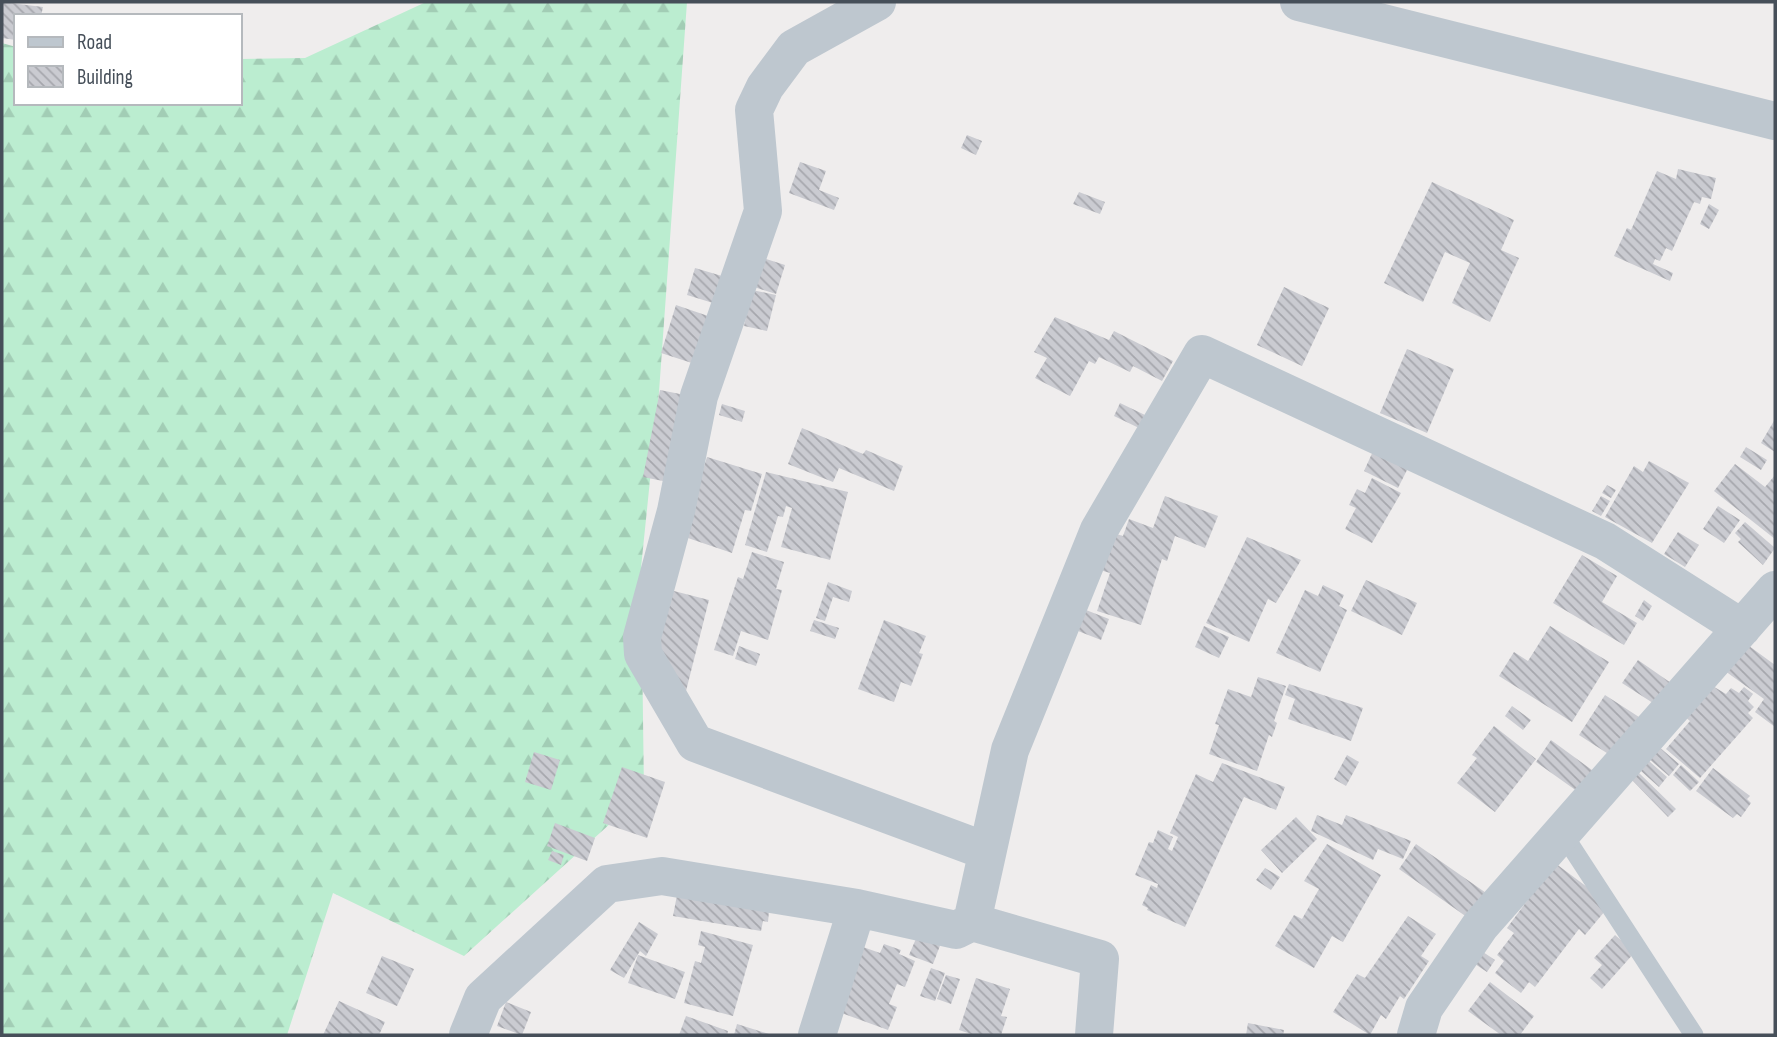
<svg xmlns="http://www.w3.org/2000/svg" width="1777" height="1037" font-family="'Sofia Sans Condensed',sans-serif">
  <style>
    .forest { fill: url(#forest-firs) }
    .building { fill: url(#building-back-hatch) }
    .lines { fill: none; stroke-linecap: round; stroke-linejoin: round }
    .service { stroke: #bec7cf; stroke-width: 19 }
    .minor { stroke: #bec7cf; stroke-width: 38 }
    .tertiary { stroke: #bec7cf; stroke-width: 38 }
  </style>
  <defs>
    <pattern id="forest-firs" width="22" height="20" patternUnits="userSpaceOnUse" patternTransform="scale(1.75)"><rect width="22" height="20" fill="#bbedd0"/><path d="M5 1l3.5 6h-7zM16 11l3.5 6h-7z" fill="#a2cdb5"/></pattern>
    <pattern id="building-back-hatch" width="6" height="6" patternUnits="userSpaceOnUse" patternTransform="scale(1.75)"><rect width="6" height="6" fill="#cacbd1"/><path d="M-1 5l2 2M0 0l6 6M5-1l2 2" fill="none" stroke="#a6a7ad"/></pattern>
  </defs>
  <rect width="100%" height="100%" fill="#efeded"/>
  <path class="forest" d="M426 2H687L659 392 641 568 644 793 464 956 333 893 287 1035H2V43L16 47V103H240V59L305 58Z"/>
  <path class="building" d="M2 2 43 7 41 16H16V40L2 38Z
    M967 135 982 141 976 155 961 148Z
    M800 162 826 171 819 190 839 198 834 210 789 193Z
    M1678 169 1716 178 1711 199 1702 197 1700 204 1694 202 1672 251 1666 248 1660 261 1655 259 1653 264 1673 273 1670 281 1614 256 1627 228 1631 230 1657 171 1676 179Z
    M1432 182 1514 220 1501 250 1519 258 1490 322 1452 303 1470 263 1445 252 1423 302 1384 283Z
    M1079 192 1105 202 1100 214 1073 204Z
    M1709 204 1719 210 1709 229 1700 224Z
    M763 258 785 265 776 294 754 287Z
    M695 268 722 276 713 303 687 295Z
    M1284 287 1329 308 1302 366 1257 345Z
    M752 290 776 295 767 331 744 326Z
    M676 305 711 317 695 364 661 353Z
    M1055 317 1109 340 1114 331 1173 361 1162 381 1133 366 1130 372 1099 357 1095 364 1089 361 1070 396 1035 378 1047 358 1034 352Z
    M1407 349 1454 369 1427 433 1380 413Z
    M660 390 685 395 668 482 643 477Z
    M1120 403 1145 415 1139 428 1114 416Z
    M722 404 745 411 742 422 719 415Z
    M1775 419V452L1761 443Z
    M802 428 863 454 866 450 903 466 894 491 839 468 833 482 788 464Z
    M1746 447 1767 460 1761 470 1740 457Z
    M1374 449 1409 466 1398 488 1364 471Z
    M707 457 762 474 751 511 745 510 732 553 682 536Z
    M1649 461 1689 483 1652 543 1605 517 1634 466 1643 472Z
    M1735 464 1765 487 1775 475V539L1714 491Z
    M766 472 848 492 830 560 781 547 792 508 786 506 783 517 778 516 767 552 745 545Z
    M1372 478 1401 493 1372 543 1345 529 1356 508 1349 505 1357 489 1365 493Z
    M1607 485 1616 490 1611 498 1602 493Z
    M1165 496 1218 516 1205 548 1175 536 1167 561 1162 559 1141 625 1097 611 1110 573 1100 570 1113 533 1123 536 1129 519 1153 528Z
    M1601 496 1610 501 1601 516 1592 511Z
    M1718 506 1740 520 1724 543 1703 529Z
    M1745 522 1775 548 1763 565 1738 542 1741 539 1735 533Z
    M1678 532 1699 545 1685 567 1664 554Z
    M1247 537 1301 560 1276 603 1268 599 1249 642 1206 623Z
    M752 552 784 562 776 589 782 590 768 640 741 631 733 656 714 650 738 577 743 579Z
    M1582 555 1617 576 1602 602 1637 623 1624 645 1553 603Z
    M1366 580 1417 603 1402 635 1351 611Z
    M828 582 852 591 849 602 833 597 825 621 816 618Z
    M1323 585 1344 595 1339 606 1347 610 1320 672 1276 653 1305 590 1318 596Z
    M670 590 709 600 685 695 656 648Z
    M1644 600 1652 606 1643 621 1635 616Z
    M1086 610 1109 619 1101 640 1078 631Z
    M814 620 839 628 835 639 810 631Z
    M884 620 926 636 919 653 923 654 911 686 901 682 894 702 858 689Z
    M1204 626 1229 637 1219 658 1195 647Z
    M1550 626 1609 662 1572 722 1499 676 1514 652 1528 661Z
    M1745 643 1775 665V727L1755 712 1764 699 1725 671Z
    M739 646 760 654 756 666 735 659Z
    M1638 660 1671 683 1656 705 1622 683Z
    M1258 677 1286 686 1274 721 1277 723 1272 737 1269 735 1257 771 1209 754 1219 725 1215 724 1228 689 1251 697Z
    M1289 684 1363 708 1351 741 1288 719 1295 699 1285 695Z
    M1711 685 1726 694 1731 688 1739 693 1744 687 1753 694 1748 701 1754 707 1748 713 1753 718 1700 778 1666 749 1690 721 1684 716Z
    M1605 695 1639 717 1613 757 1579 735Z
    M1512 706 1531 720 1523 730 1505 716Z
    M1494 726 1536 759 1495 812 1457 783 1477 758 1472 755Z
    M1551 740 1596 773 1581 794 1536 762Z
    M1658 746 1679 764 1669 776 1648 758Z
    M534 752 560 760 551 790 525 782Z
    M1347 755 1359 762 1346 786 1334 779Z
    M1649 761 1667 777 1659 787 1641 771Z
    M1222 763 1285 787 1276 810 1244 797 1185 927 1147 910 1148 908 1142 905 1151 885 1157 888 1158 884 1135 875 1149 842 1153 843 1158 830 1173 837 1168 849 1172 851 1178 837 1170 833 1196 774 1213 782Z
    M1681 765 1699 782 1690 791 1673 775Z
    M622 767 665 782 647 838 603 823Z
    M1713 768 1750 796 1747 799 1751 803 1741 817 1737 814 1733 818 1696 791Z
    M1638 772 1676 809 1668 817 1631 779Z
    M1317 815 1342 825 1346 815 1411 841 1403 859 1378 849 1373 860 1311 831Z
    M1296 817 1317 839 1282 873 1261 850Z
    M555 823 595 838 587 861 547 846Z
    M1327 844 1381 875 1343 942 1332 936 1314 968 1275 946 1294 915 1302 919 1319 889 1304 881Z
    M1416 844 1489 895 1471 920 1399 869Z
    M552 851 564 855 561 865 548 860Z
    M1555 863 1595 893 1605 911 1585 935 1579 929 1535 987 1529 982 1521 993 1495 973 1504 961 1497 955 1514 933 1507 928Z
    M1265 868 1280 877 1271 890 1256 880Z
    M677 895 769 911 768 922 763 921 761 931 673 916Z
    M1408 916 1436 934 1421 956 1429 961 1404 999 1400 996 1386 1019 1381 1015 1370 1035 1333 1012 1357 974 1365 978Z
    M639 922 658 934 646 956 640 951 624 978 610 970Z
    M701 931 753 945 733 1016 684 1003 695 961 701 963 705 947 698 945Z
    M918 934 941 943 933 964 909 955Z
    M1615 935 1635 952 1602 989 1590 978 1602 965 1594 958Z
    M884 944 901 950 899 954 915 961 905 987 897 984 889 1004 897 1007 888 1030 836 1011 863 947 880 953Z
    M1480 950 1495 960 1487 972 1472 962Z
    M638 955 685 972 675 999 628 983Z
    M382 956 414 969 397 1006 366 993Z
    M931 968 945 973 935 1001 920 996Z
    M946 975 960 979 951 1004 937 999Z
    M976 978 1010 989 1001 1016 1007 1017 1001 1035H974L959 1030Z
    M1490 982 1534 1016 1520 1035H1501L1468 1011Z
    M339 1001 385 1022 379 1035H323Z
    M506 1002 531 1012 522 1035 497 1026Z
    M686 1016 728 1031 727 1035H679Z
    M1248 1023 1284 1030 1283 1035H1246Z
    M737 1024 772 1035H734Z"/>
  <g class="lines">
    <path class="service" d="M1563 834 1694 1035"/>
    <path class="minor" d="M877 2 794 48 765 87 754 110 763 211 699 396 676 511 642 637 643 654 695 743 986 851
      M972 922 1010 750 1099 530 1202 354 1605 541 1742 628
      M468 1035 483 998 607 884 662 876 857 908 956 930 972 922 1100 959 1094 1035
      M817 1035 857 908
      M1416 1035 1424 1008 1480 926 1775 590"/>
    <path class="tertiary" d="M1299 2 1775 121"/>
  </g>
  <rect width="1777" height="1037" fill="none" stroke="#464f59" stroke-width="7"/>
  <rect x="14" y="14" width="228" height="91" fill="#ffffff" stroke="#b5b9bd" stroke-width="2"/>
  <rect x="28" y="37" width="35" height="10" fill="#bec7cf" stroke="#b5b9bd" stroke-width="2"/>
  <text x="77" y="49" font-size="21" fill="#464f59">Road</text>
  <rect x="28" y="66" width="35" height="21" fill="url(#building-back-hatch)" stroke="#b5b9bd" stroke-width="2"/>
  <text x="77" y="84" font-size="21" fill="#464f59">Building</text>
</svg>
